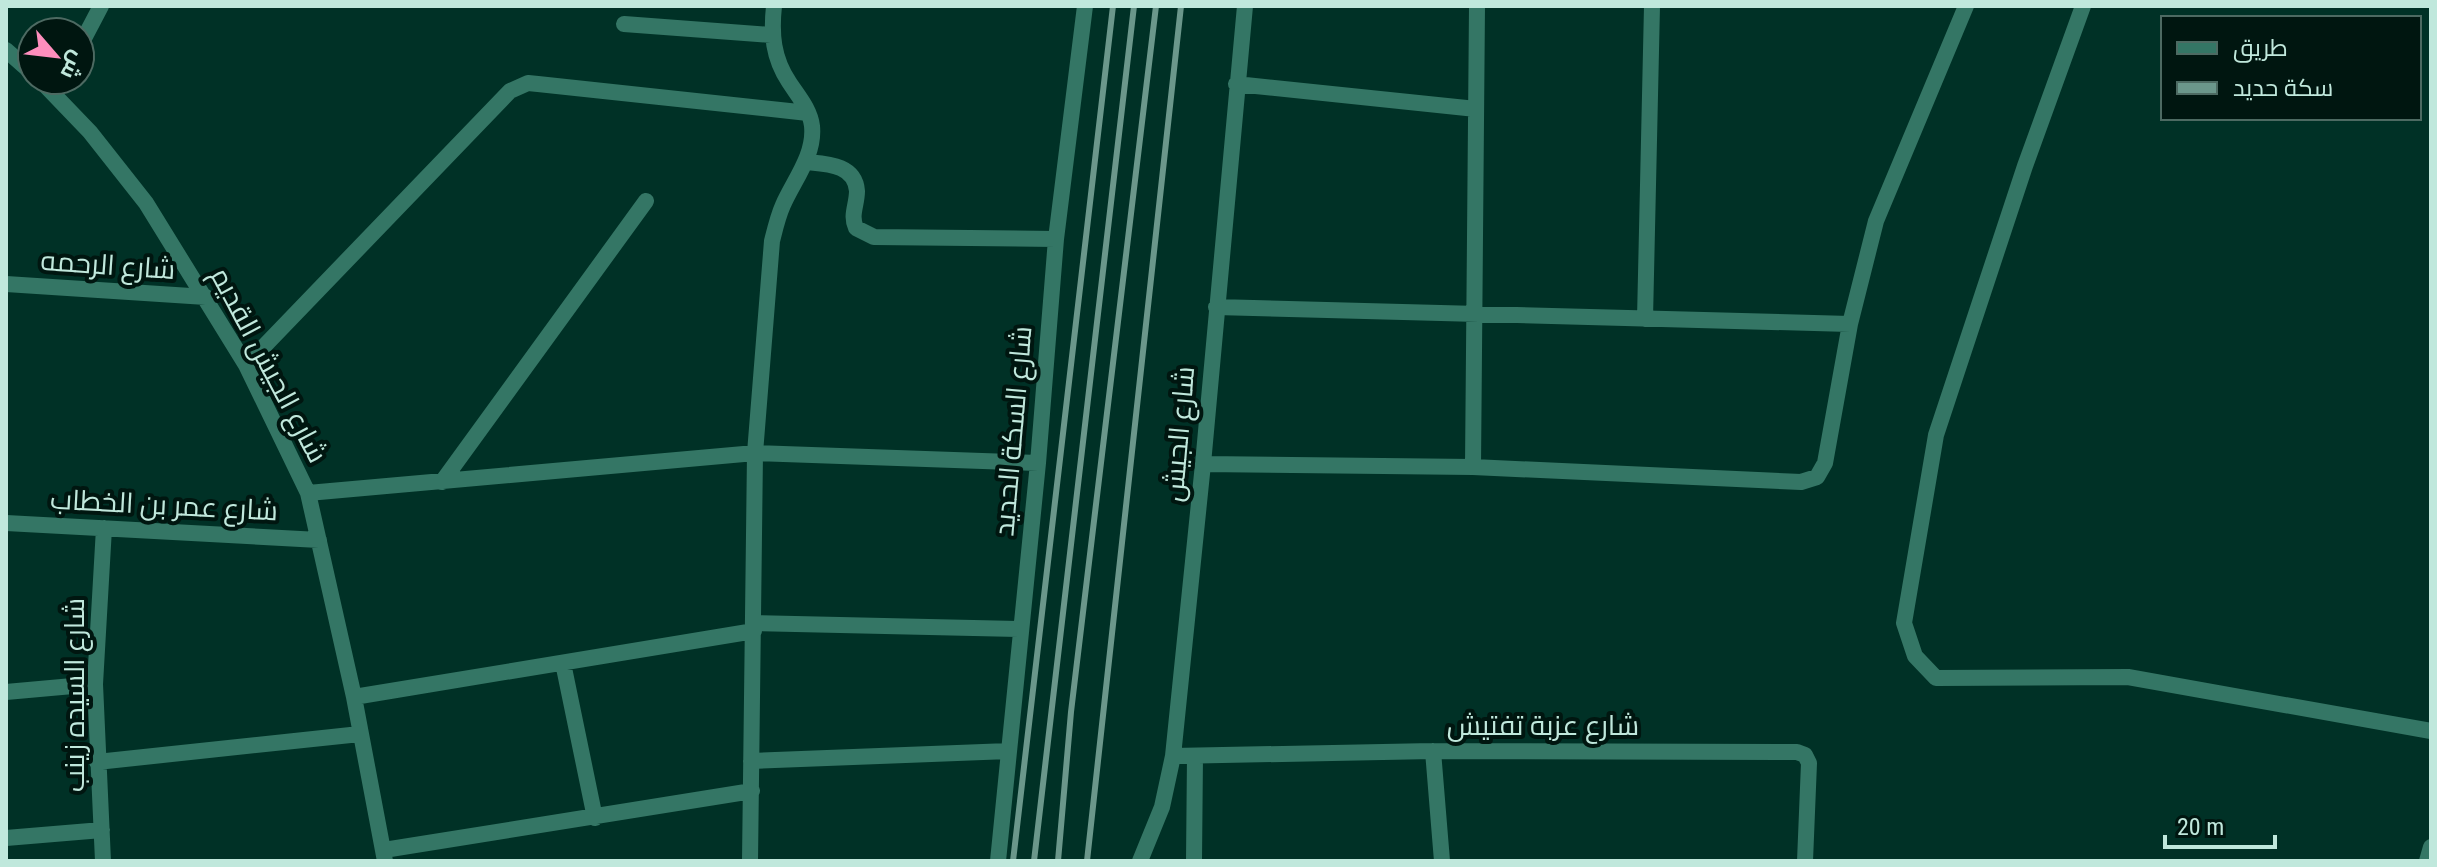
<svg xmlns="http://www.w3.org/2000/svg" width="2437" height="867" font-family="'Roboto Condensed',Cairo,sans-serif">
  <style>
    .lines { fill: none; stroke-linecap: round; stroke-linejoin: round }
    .street { stroke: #347665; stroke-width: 16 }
    .rail { stroke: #6b978b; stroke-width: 6 }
    .labels { text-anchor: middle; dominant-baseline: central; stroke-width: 8; stroke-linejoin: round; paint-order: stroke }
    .street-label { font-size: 28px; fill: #c0e8dc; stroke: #001610 }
  </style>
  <rect width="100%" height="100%" fill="#003126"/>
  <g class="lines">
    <path class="street" d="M2083 6 2025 166 1936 435 1904 623 1915 656 1936 678 2128 677 2431 731
      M624 24 771 35
      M80 46 101 6
      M6 50 32 73
      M40 80 90 132 146 203 246 365 308 493 354 697 385 861
      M1236 84 1476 109
      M806 162C826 164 855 164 857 191 857 205 850 215 856 228L874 237 1056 239
      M6 284 206 297
      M1216 307 1850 324
      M1645 319 1652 6
      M246 365 510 91 528 83 538 84 808 113
      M1203 464 1473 467 1801 482 1817 477 1825 463 1850 324 1876 221 1966 6
      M1473 467 1477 6
      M442 482 646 201
      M308 493 755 453 1038 463
      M6 523 319 540
      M754 623 1020 629
      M563 663 595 818
      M6 692 95 684
      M354 697 754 631
      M1433 751 1442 861
      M1173 756 1433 751 1797 752 1805 755 1809 763 1805 861
      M751 761 1009 751
      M97 762 360 734
      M6 838 102 830
      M384 850 752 791
      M103 861 95 684 104 528
      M750 861 755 453 772 241C775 229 778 216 783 205 794 180 815 155 812 126 810 109 798 96 789 82 773 58 771 34 774 6
      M998 861 1038 463 1056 239 1085 6
      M1140 861 1162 807 1173 756 1203 464 1245 6
      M1194 861 1195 756
      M2427 861 2431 847"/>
    <path class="rail" d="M1013 861 1113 6
      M1034 861 1134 6
      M1058 861 1071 712 1156 6
      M1087 861 1181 6"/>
  </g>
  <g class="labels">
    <g class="street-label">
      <text transform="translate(108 265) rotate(4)">شارع الرحمه</text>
      <text transform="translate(269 365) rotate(62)">شارع الجيش القديم</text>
      <text transform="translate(1013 431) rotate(-85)">شارع السكة الحديد</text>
      <text transform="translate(1179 434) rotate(-85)">شارع الجيش</text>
      <text transform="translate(164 505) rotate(3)">شارع عمر بن الخطاب</text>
      <text transform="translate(74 695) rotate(-90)">شارع السيده زينب</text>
      <text x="1543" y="725">شارع عزبة تفتيش</text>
    </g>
  </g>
  <rect width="2437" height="867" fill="none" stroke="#c0e8dc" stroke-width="16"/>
  <rect x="2161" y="16" width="260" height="104" fill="#001610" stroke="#4d6a62" stroke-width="2"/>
  <rect x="2177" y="42" width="40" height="12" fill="#347665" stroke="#4d6a62" stroke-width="2"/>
  <text x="2233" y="56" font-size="24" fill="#c0e8dc">طريق</text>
  <rect x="2177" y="82" width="40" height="12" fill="#6b978b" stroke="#4d6a62" stroke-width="2"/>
  <text x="2233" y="96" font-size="24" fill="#c0e8dc">سكة حديد</text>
  <g transform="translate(56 56) rotate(118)"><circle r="38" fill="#001610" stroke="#4d6a62" stroke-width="2"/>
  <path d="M0-6L14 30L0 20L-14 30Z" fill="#fe8ebd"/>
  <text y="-12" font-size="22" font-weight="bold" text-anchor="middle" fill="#c0e8dc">ش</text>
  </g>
  <path d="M2165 835v12h110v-12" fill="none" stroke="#c0e8dc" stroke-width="4"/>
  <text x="2177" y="835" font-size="24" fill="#c0e8dc" stroke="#001610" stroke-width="6" paint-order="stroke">20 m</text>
</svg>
